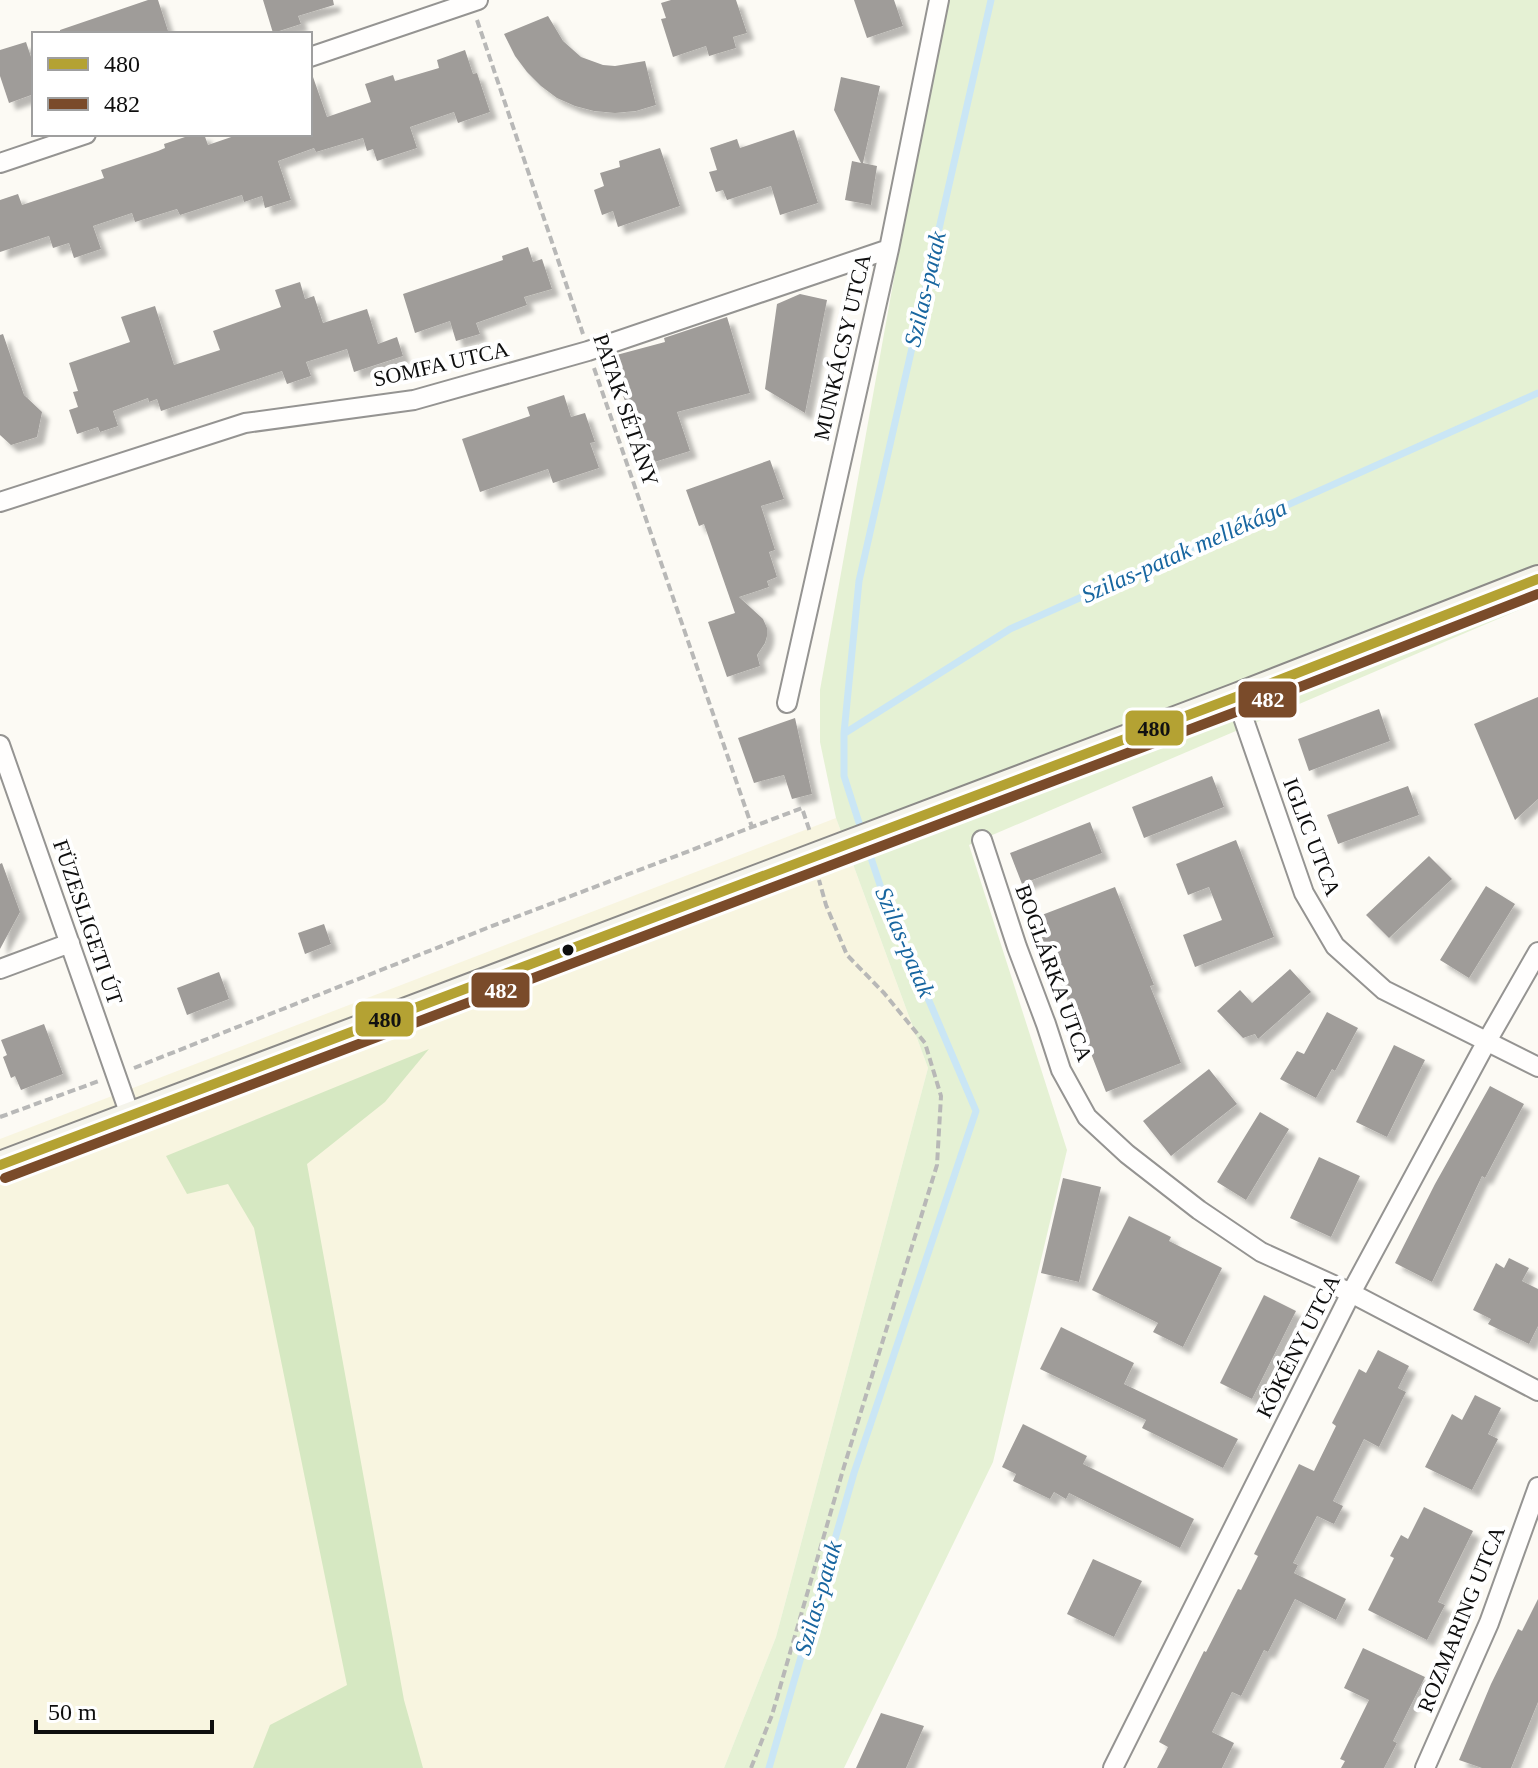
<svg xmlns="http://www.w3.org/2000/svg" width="1538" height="1768" font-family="Georgia,serif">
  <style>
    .farmland { fill: #f8f5e0 }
    .green { fill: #e5f1d4 }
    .forest { fill: #d6e8c2 }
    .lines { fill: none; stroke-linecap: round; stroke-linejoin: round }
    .stream { stroke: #cae6f5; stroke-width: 7 }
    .building { fill: #9f9c99; filter: url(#shadow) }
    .street-casing { stroke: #959492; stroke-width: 22 }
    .secondary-casing { stroke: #8c8b88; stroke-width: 30 }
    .path { stroke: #b8b8b7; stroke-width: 4; stroke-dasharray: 8 4; stroke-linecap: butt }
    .street { stroke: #fffefd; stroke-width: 18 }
    .secondary { stroke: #f5f4eb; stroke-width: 26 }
    .bus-1-casing { stroke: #fff; stroke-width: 16 }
    .bus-2-casing { stroke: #fff; stroke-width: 16 }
    .bus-1 { stroke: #b4a233; stroke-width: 10 }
    .bus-2 { stroke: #7a4b2a; stroke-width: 10 }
    .bus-dot { fill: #0e0e0e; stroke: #fff; stroke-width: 3 }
    .labels { text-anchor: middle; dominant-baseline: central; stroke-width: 8; stroke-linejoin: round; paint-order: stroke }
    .street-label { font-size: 22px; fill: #0e0e0e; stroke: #fff }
    .water-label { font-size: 24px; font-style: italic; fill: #1866a0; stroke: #fff }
    .line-badge { stroke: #fff; stroke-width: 3 }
    .badge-label { font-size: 22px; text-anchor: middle; font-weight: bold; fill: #fff }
    .pale-badge-label { font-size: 22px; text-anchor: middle; font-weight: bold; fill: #111 }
  </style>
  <defs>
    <filter id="shadow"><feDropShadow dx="7" dy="7" stdDeviation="2" flood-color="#0004"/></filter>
  </defs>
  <rect width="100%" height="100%" fill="#fcfaf4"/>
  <path class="farmland" d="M836 818 928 1068 776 1637 724 1768H0V1139Z"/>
  <path class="green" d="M944 0H1538V602L969 845 1067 1150 993 1462 844 1768H724L776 1637 928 1068 836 818 820 742V690Z"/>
  <path class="forest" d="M429 1049 385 1102 307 1164 404 1700 423 1768H253L270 1725 347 1685 254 1228 228 1184 187 1194 166 1156Z"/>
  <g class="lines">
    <path class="stream" d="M845 733 1010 629 1538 393
      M862 832 844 776V733L859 581 991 0
      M769 1768 854 1473 976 1111 881 888 866 843"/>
  </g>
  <path class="building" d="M148 0H158L169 34H60V30Z
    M263 0H333L334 5 298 16 301 24 273 33Z
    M671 0H736L747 33 733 37 736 48 709 56 706 46 673 57 661 19 666 18 661 3Z
    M854 0H894L903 26 867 38Z
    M548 16 563 41 581 57 603 65 615 66 645 61 656 105 636 111 615 113 594 111 575 106 557 98 541 86 527 72 515 56 504 34Z
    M26 42 34 66V94L9 103 0 76V50Z
    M465 50 473 74 477 73 490 112 458 123 454 112 410 127 417 148 377 161 373 149 367 151 363 138 316 152 314 148 278 161 291 200 265 208 262 196 244 202 242 195 180 215 177 209 135 222 132 213 93 226 101 249 74 258 69 243 53 248 49 236 0 252V200L18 194 22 205 104 178 101 170 158 151 165 148 164 144 194 134H204L208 145 240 134H310V77H313L327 117 371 102 365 84 393 75 395 81 439 68 437 60Z
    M841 77 880 86 863 163 877 166 871 205 845 200 852 161 861 163 834 110Z
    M794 130 818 203 780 215 771 186 727 200 723 190 716 192 709 172 717 170 710 148 737 139 740 148Z
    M660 148 680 206 618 227 613 211 602 215 594 190 604 186 600 173 620 167 619 161Z
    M528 247 533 262 542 259 552 289 524 297 527 305 476 323 480 334 456 341 450 321 415 333 403 294 503 260 502 256Z
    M300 282 305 299 314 296 323 323 367 309 378 344 397 337 403 356 354 372 347 349 306 362 311 376 287 384 282 371 161 411 157 399 149 402 148 398 113 411 118 426 100 432 98 427 77 434 69 410 78 407 73 392 78 391 69 363 130 342 121 317 155 306 174 365 220 350 213 331 281 307 275 290Z
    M800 294 827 300 805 413 765 389 777 304Z
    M727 317 750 393 677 412 690 451 648 464 609 357 665 342 664 338Z
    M3 334 24 395 42 412 37 437 11 445 0 435V335Z
    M564 395 571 417 585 413 595 442 590 443 599 468 553 483 548 469 480 492 462 439 530 416 527 407Z
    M770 460 784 499 761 506 775 550 769 552 777 577 767 581 769 587 739 597 763 619 767 628V636L765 643 757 655 760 666 727 677 708 622 735 613 704 524 699 526 686 490Z
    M1538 697V799L1515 820 1474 724Z
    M1379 709 1390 741 1309 771 1298 739Z
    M795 718 812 794 792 799 784 775 754 783 738 738Z
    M1212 776 1224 807 1144 838 1132 807Z
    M1408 786 1419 815 1338 844 1327 815Z
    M1090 822 1102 853 1022 884 1010 853Z
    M1236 840 1274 937 1195 967 1183 935 1222 920 1209 887 1188 895 1176 864Z
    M1429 856 1452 879 1389 938 1366 915Z
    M2 863 20 912 0 949V864Z
    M1486 886 1515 904 1469 978 1440 960Z
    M1115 887 1154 985 1150 986 1181 1063 1106 1092 1076 1015 1074 1016 1034 918Z
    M324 924 331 944 305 954 298 933Z
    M1290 969 1311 992 1258 1039 1255 1034 1243 1038 1217 1011 1240 990 1252 1003Z
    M219 972 229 999 187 1015 177 988Z
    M1327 1012 1358 1028 1335 1071 1332 1069 1316 1098 1280 1079 1297 1051 1304 1054Z
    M44 1024 63 1074 21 1090 15 1076 11 1078 3 1057 7 1055 1 1040Z
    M1394 1045 1425 1060 1387 1137 1356 1122Z
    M1209 1069 1237 1104 1171 1156 1143 1121Z
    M1490 1086 1524 1104 1485 1178 1482 1176 1432 1282 1395 1263 1435 1184Z
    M1260 1112 1289 1129 1246 1200 1217 1182Z
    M1319 1157 1360 1176 1331 1237 1290 1218Z
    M1063 1178 1101 1187 1079 1282 1041 1273Z
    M1129 1216 1171 1237 1169 1241 1222 1268 1183 1347 1153 1332 1158 1323 1092 1290Z
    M1509 1258 1529 1268 1522 1281 1538 1289V1326L1529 1344 1488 1324 1491 1319 1473 1310 1496 1263 1504 1268Z
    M1264 1295 1296 1311 1252 1399 1220 1383Z
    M1061 1327 1134 1363 1124 1384 1238 1439 1223 1468 1142 1428 1146 1420 1040 1369Z
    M1378 1350 1409 1366 1398 1388 1406 1392 1379 1447 1364 1439 1333 1501 1343 1506 1334 1524 1317 1516 1293 1563 1298 1565 1294 1573 1346 1599 1336 1620 1295 1599 1268 1652 1264 1650 1241 1696 1232 1692 1212 1732 1234 1743 1222 1768H1157L1168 1747 1159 1742 1204 1651 1206 1652 1238 1589 1241 1590 1258 1556 1254 1554 1299 1464 1314 1471 1336 1426 1332 1423 1359 1369 1366 1373Z
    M1475 1395 1501 1408 1488 1434 1498 1439 1472 1490 1425 1467 1452 1414 1462 1420Z
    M1023 1424 1087 1456 1083 1464 1194 1519 1180 1548 1069 1493 1066 1499 1054 1492 1050 1499 1013 1481 1016 1474 1002 1467Z
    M1424 1507 1473 1531 1438 1602 1445 1605 1427 1640 1368 1610 1394 1558 1390 1556 1401 1535 1408 1539Z
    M1093 1559 1142 1581 1114 1637 1067 1614Z
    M1538 1599V1702L1511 1768H1482L1459 1760 1491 1684 1518 1629 1522 1631Z
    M1363 1648 1425 1677 1393 1741 1397 1743 1384 1768H1341L1345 1761 1340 1759 1369 1700 1344 1688Z
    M881 1713 924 1726 906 1768H856Z"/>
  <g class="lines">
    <defs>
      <path id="street" d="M310 57 478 0
        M0 163 86 134
        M0 502 245 423 414 400 588 351 889 249
        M1236 697 1304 893 1335 946 1384 990 1538 1067
        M787 703 889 249 939 0
        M0 745 130 1115
        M982 840 1017 947 1046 1024 1061 1070 1087 1117 1127 1154 1199 1210 1261 1252 1351 1293 1538 1391
        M0 969 70 943
        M1113 1768 1351 1293 1487 1041 1538 952
        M1425 1768 1489 1623 1538 1487"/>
      <path id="secondary" d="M0 1165 1236 697 1538 579"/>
    </defs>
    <use href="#street" class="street-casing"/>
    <use href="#secondary" class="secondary-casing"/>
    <path class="path" d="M477 20 583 334
      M594 368 752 827
      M134 1068 487 928 802 808 810 832
      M0 1117 99 1081
      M751 1768 772 1715 843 1470 937 1165 941 1096 925 1043 884 993 847 955 826 905 819 880"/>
    <use href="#street" class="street"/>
    <use href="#secondary" class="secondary"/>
    <defs>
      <path id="bus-1" d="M0 1165 1236 697 1538 579"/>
      <path id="bus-2" d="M5 1178 1241 710 1538 594"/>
    </defs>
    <use href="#bus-1" class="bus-1-casing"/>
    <use href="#bus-2" class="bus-2-casing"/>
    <use href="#bus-1" class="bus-1"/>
    <use href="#bus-2" class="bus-2"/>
  </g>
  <circle class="bus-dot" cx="568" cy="950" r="7"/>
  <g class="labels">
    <g class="street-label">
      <text transform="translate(842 347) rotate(-77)">MUNKÁCSY UTCA</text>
      <text transform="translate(441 364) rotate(-13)">SOMFA UTCA</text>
      <text transform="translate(626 410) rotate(71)">PATAK SÉTÁNY</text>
      <text transform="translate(1312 837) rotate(69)">IGLIC UTCA</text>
      <text transform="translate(88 922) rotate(71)">FÜZESLIGETI ÚT</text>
      <text transform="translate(1054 973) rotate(70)">BOGLÁRKA UTCA</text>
      <text transform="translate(1298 1346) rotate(-63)">KÖKÉNY UTCA</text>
      <text transform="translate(1461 1619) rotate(-68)">ROZMARING UTCA</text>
    </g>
    <g class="water-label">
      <text transform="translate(925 289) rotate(-77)">Szilas-patak</text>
      <text transform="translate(1184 551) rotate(-24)">Szilas-patak mellékága</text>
      <text transform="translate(905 942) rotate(67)">Szilas-patak</text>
      <text transform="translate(818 1598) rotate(-74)">Szilas-patak</text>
    </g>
  </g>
  <g class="line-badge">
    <rect x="1237" y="680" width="61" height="39" rx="8" fill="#7a4b2a"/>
    <rect x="1124" y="709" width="61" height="38" rx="8" fill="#b4a233"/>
    <rect x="470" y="971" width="61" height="38" rx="8" fill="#7a4b2a"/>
    <rect x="354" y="1000" width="61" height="38" rx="8" fill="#b4a233"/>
  </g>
  <g class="badge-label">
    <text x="1268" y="707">482</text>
    <text x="501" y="998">482</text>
  </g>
  <g class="pale-badge-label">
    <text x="1154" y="736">480</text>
    <text x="385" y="1027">480</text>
  </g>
  <rect x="32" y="32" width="280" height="104" fill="#ffffff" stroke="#9f9f9f" stroke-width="2"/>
  <rect x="48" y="58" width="40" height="12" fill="#b4a233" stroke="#9f9f9f" stroke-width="2"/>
  <text x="104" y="72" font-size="24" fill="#0e0e0e">480</text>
  <rect x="48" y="98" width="40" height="12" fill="#7a4b2a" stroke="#9f9f9f" stroke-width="2"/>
  <text x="104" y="112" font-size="24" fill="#0e0e0e">482</text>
  <path d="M36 1720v12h176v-12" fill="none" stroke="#0e0e0e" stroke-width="4"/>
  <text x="48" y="1720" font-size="24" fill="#0e0e0e" stroke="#ffffff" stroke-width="6" paint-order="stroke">50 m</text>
</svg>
